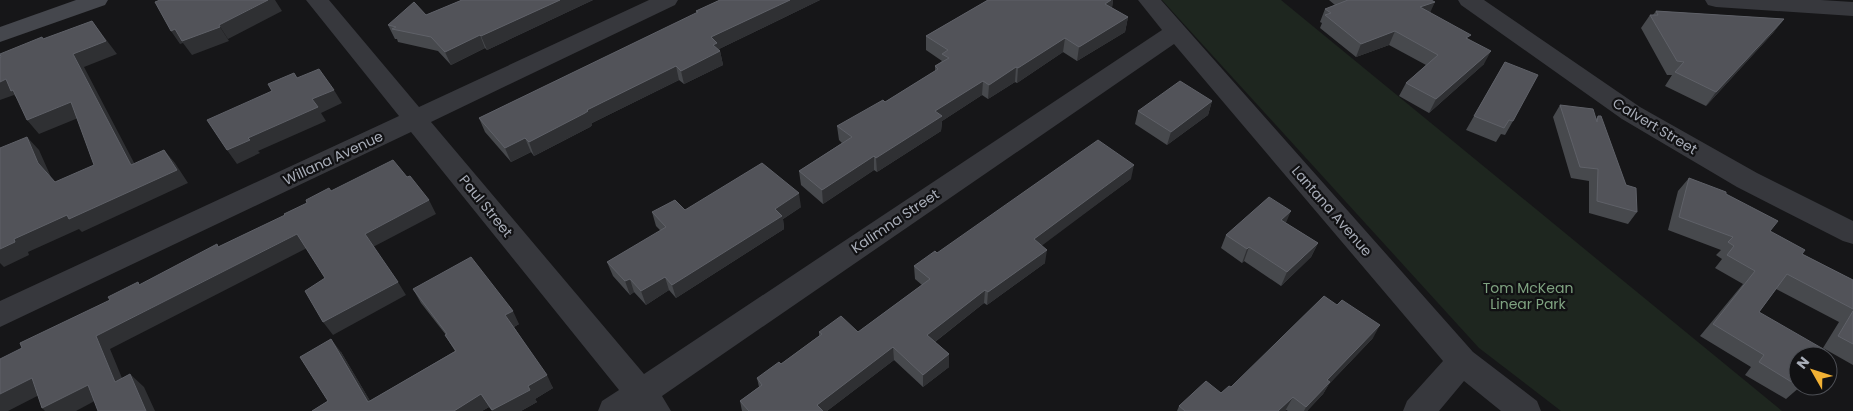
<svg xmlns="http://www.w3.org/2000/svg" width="1853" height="411" font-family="Poppins,sans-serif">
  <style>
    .green { fill: #1e261f }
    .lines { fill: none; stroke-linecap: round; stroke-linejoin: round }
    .street { fill: #37383d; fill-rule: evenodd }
    .secondary { fill: #45474d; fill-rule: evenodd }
    .wall { fill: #47494d }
    .shaded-wall { fill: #2f3033 }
    .building { fill: #525359; stroke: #5f6168 }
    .labels { text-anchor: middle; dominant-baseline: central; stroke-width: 4.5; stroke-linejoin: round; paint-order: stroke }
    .street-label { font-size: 14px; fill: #a8adb8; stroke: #111113 }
    .park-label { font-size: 14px; fill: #7fa381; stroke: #111113 }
  </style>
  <rect width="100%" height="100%" fill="#161618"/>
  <path class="green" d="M1162 0H1281L1782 411H1561L1479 348Z"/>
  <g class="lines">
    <path class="street" d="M306 0H329L419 107 649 0H678L675 5 431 122 644 374 1162 30 1138 0H1161L1473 352 1537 401 1541 411H1501L1464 381 1439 411H1403L1407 401 1443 361 1174 44 662 396 671 411H598L602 401 619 390 411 132 0 327V301L399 116Z
      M1458 0H1484L1640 107 1757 173 1853 221V244L1843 241 1737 187 1622 119 1461 5Z
      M1705 0H1821L1853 2V16L1716 7 1708 5Z"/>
    <path class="secondary" d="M76 0H108L105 5 0 42V27Z"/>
  </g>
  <path class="wall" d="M462 0H593L487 50 485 48 451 65 438 51 398 42 397 39H395L388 25 426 15Z
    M720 0H820L719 49 720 51 723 65 684 84 679 80 592 123V125L590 127 534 156 531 152 511 162 485 132 479 118 697 13 696 11Z
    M988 0H1113L1112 8 1128 17 1125 32 1077 61 1063 52 1017 83 1015 82 988 99 982 95 942 121 941 131 877 172 874 170 823 204 801 185 799 171 842 143 839 140 837 126 885 102 935 71V66L942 61 926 50V36Z
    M1329 0H1431L1430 13 1468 39 1484 64 1429 113 1399 96 1406 83 1426 65 1389 45 1356 57 1320 28 1322 23 1320 22 1325 9 1335 5Z
    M1656 11 1784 19 1773 33 1706 106 1665 86 1672 75H1667L1641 28 1650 15H1653Z
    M1505 62 1513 121 1505 135 1501 134 1496 142 1466 130Z
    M1212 101 1208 115 1167 145 1135 124 1138 111Z
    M1560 105 1596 119 1598 116 1637 212 1628 224 1589 213V181L1571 178 1553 117Z
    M1689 178 1726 194 1770 231 1802 254 1853 280V365L1823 348 1839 322 1776 289 1759 312 1798 356V386H1801L1786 399 1745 375 1751 367 1700 336 1743 284 1715 268 1722 259 1716 255 1721 250 1668 230 1678 191Z
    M1131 179 1041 245 1045 263 987 305 984 303 935 342 949 354V367L923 387 894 360 827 411H742L740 401 759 387 757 378 781 364 819 336V332H858L922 285 915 279 914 266 937 253Z
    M801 207 783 219 784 229 676 298 669 290 646 305 634 292 630 295 613 276 607 262 661 231 656 226 652 212 685 210Z
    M1286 223 1318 243 1311 257 1281 286 1244 261 1242 263 1221 248 1226 235Z
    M413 289 519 324 514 327 553 388 535 399 537 402 521 411H492L489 407 482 411H312L328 401 341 352 370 401 455 351 445 335H446L421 303Z
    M1373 338 1329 384 1323 394 1307 411H1288L1286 410 1285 411H1177L1179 406 1221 393 1231 387Z"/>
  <path class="shaded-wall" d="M268 0H275L282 11 228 39 219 25Z
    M560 0H593L487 50 481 36Z
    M790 0H820L719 49V51H720L723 65 684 84 681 71 711 37Z
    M1111 0H1113L1111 13 1105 4Z
    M1435 2 1429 15 1420 7Z
    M1128 17 1125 32 1077 61 1079 47Z
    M1784 19 1773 33 1706 106 1716 92Z
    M92 21 117 54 84 67 142 178 131 165 73 54Z
    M220 27 229 41 192 55 183 43 180 44 171 31 175 29Z
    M1395 31 1389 45 1356 57 1361 44Z
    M480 35 485 48 451 65 445 52Z
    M1065 38 1063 52 1017 83 1018 68Z
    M1491 51 1484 64 1429 113 1436 99Z
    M676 66 679 80 592 123V125L590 127 534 156 529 142 587 110Z
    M1016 67 1015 82 988 99 989 85Z
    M6 79 18 93 23 104 14 95 0 100V82Z
    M983 81 982 95 942 121 941 131 877 172 876 158 935 111Z
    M334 90 342 103 321 113 326 121 258 151 260 153 237 164 227 150 312 99Z
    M1212 101 1208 115 1167 145 1171 132Z
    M71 102 83 116 39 134 27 120Z
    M27 137 39 150 51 177 67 195 38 163Z
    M525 138 531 152 511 162 505 148Z
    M164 150 175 163 188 183 82 232 79 229 28 252 29 255 4 267 0 263V249L14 239Z
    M874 156V170L823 204 822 190Z
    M1134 165 1131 179 1032 253 1034 239Z
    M799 193 801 207 783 219 784 229 676 298 672 285 775 209Z
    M429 200 436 214 373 247 365 234Z
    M1291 211 1285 225 1281 220Z
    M297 234 307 248 110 349 129 395 115 382 96 336Z
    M1318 243 1311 257 1281 286 1287 272Z
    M1249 247 1244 261 1242 263 1247 249Z
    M1047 250 1045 263 987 305 988 292Z
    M665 277 669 290 646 305 641 291Z
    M630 279 634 292 630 295 625 281Z
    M398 282 406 295 333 335 323 322Z
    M985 290 984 303 927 348V335Z
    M513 311 519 324 512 328 505 315Z
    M1380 325 1373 338 1329 384 1323 394 1307 411H1304L1306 407 1327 380Z
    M331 339 341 352 376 411 368 402Z
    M893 347 894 360 827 411H818L817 405Z
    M949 354V367L923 387V375Z
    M130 374 144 387 155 411H146Z
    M547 375 553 388 535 399 537 402 521 411H492V410L528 386Z
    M32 378 47 391 8 411H0V394Z
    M88 385 102 397 76 411H45L42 408Z
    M481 394 489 407 482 411H454Z
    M1293 397 1285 411H1278Z"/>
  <path class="building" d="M160 0H268L219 25 220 27 182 41 175 29 171 31 155 2Z
    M462 0H560L481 36 480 35 445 52 431 37 392 29 396 27 388 25 414 2 426 15Z
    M720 0H790L711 37 717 43 713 45 720 51 681 71 676 66 587 110 588 111 585 113 529 142 525 138 505 148 479 118 698 12 696 11Z
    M988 0H1111L1105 4 1128 17 1079 47 1065 38 1018 68 1016 67 989 85 983 81 935 111 942 116 876 158 874 156 822 190 799 171 852 137 837 126 883 100 885 102 938 69 935 66 949 58 942 54 948 50 926 36Z
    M1348 0H1431L1435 2 1420 7 1471 35 1466 38 1491 51 1436 99 1406 83 1438 55 1395 31 1361 44 1325 15 1331 13 1325 9Z
    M1656 11 1784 19 1716 92 1675 72 1684 62 1677 61 1650 15H1658Z
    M92 21 106 41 73 54 131 165 164 150 177 170 69 219 67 215 14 239 15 242 0 249V148L27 137 38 163 55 182 94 165 71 102 27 120 13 90 11 91 6 79 0 82V57H1L0 54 42 37 43 39Z
    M1505 62 1538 75 1513 121 1509 120 1504 128 1474 116Z
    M319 69 334 90 312 99 318 107 248 138 250 140 227 150 207 120 272 91 268 84 294 73 297 78Z
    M1180 81 1212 101 1171 132 1138 111Z
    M1560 105 1593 109 1597 122 1598 116H1601L1626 185 1636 188 1637 212 1597 201 1598 169 1580 167Z
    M1098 140 1134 165 1034 239 1047 250 988 292 985 290 927 335 949 354 923 375 893 347 817 405 823 411H749L740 401 762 385 757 378 779 362 781 364 822 334 819 332 841 316 858 332 930 279 914 266 935 251 937 253Z
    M393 160 407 177 410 176 429 200 365 234 398 282 323 322 305 291 325 278 297 234 96 336 115 382 130 374 146 411H98L88 385 42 408 32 378 0 394V359L22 348 20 343 110 300 108 297 138 282 139 285 217 244 218 247 285 215 284 214 307 203 306 200 329 188 331 191Z
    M762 163 799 193 775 209 782 216 672 285 665 277 641 291 630 279 625 281 607 262 666 227 652 212 675 200 685 210Z
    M1689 178 1726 192V194L1778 221 1770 231 1805 250 1802 254 1853 280V309L1787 274 1759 312 1825 350 1821 356H1798V386L1759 362 1764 355 1713 324 1755 271 1727 255 1734 246 1728 242 1733 237 1679 217Z
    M1269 197 1291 211 1281 220 1318 243 1287 272 1249 247 1247 249 1226 235Z
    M471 257 513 311 505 315 547 375 528 386 530 390 492 410 481 394 454 411H312L328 401 300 357 331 339 368 402 456 351 445 335 447 334 413 289Z
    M1324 296 1337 305 1342 300 1380 325 1327 380 1330 382 1306 407 1293 397 1278 411H1185L1179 406 1206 381 1221 393 1229 386 1231 387Z
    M1853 311V344L1838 336Z"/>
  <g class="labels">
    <g class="street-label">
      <text transform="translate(1655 126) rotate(31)">Calvert Street</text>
      <text transform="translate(333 158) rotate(-25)">Willana Avenue</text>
      <text transform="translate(486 206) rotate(51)">Paul Street</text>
      <text transform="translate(1332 211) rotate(49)">Lantana Avenue</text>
      <text transform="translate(895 221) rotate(-34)">Kalimna Street</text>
    </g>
    <g class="park-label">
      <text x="1528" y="288">Tom McKean<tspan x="1528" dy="16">Linear Park</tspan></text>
    </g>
  </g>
  <g transform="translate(1813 371) rotate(309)"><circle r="24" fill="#111113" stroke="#4d4f55"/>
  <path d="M0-4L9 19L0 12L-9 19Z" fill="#f2b134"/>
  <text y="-8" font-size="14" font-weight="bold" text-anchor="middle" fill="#a8adb8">N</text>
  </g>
</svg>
